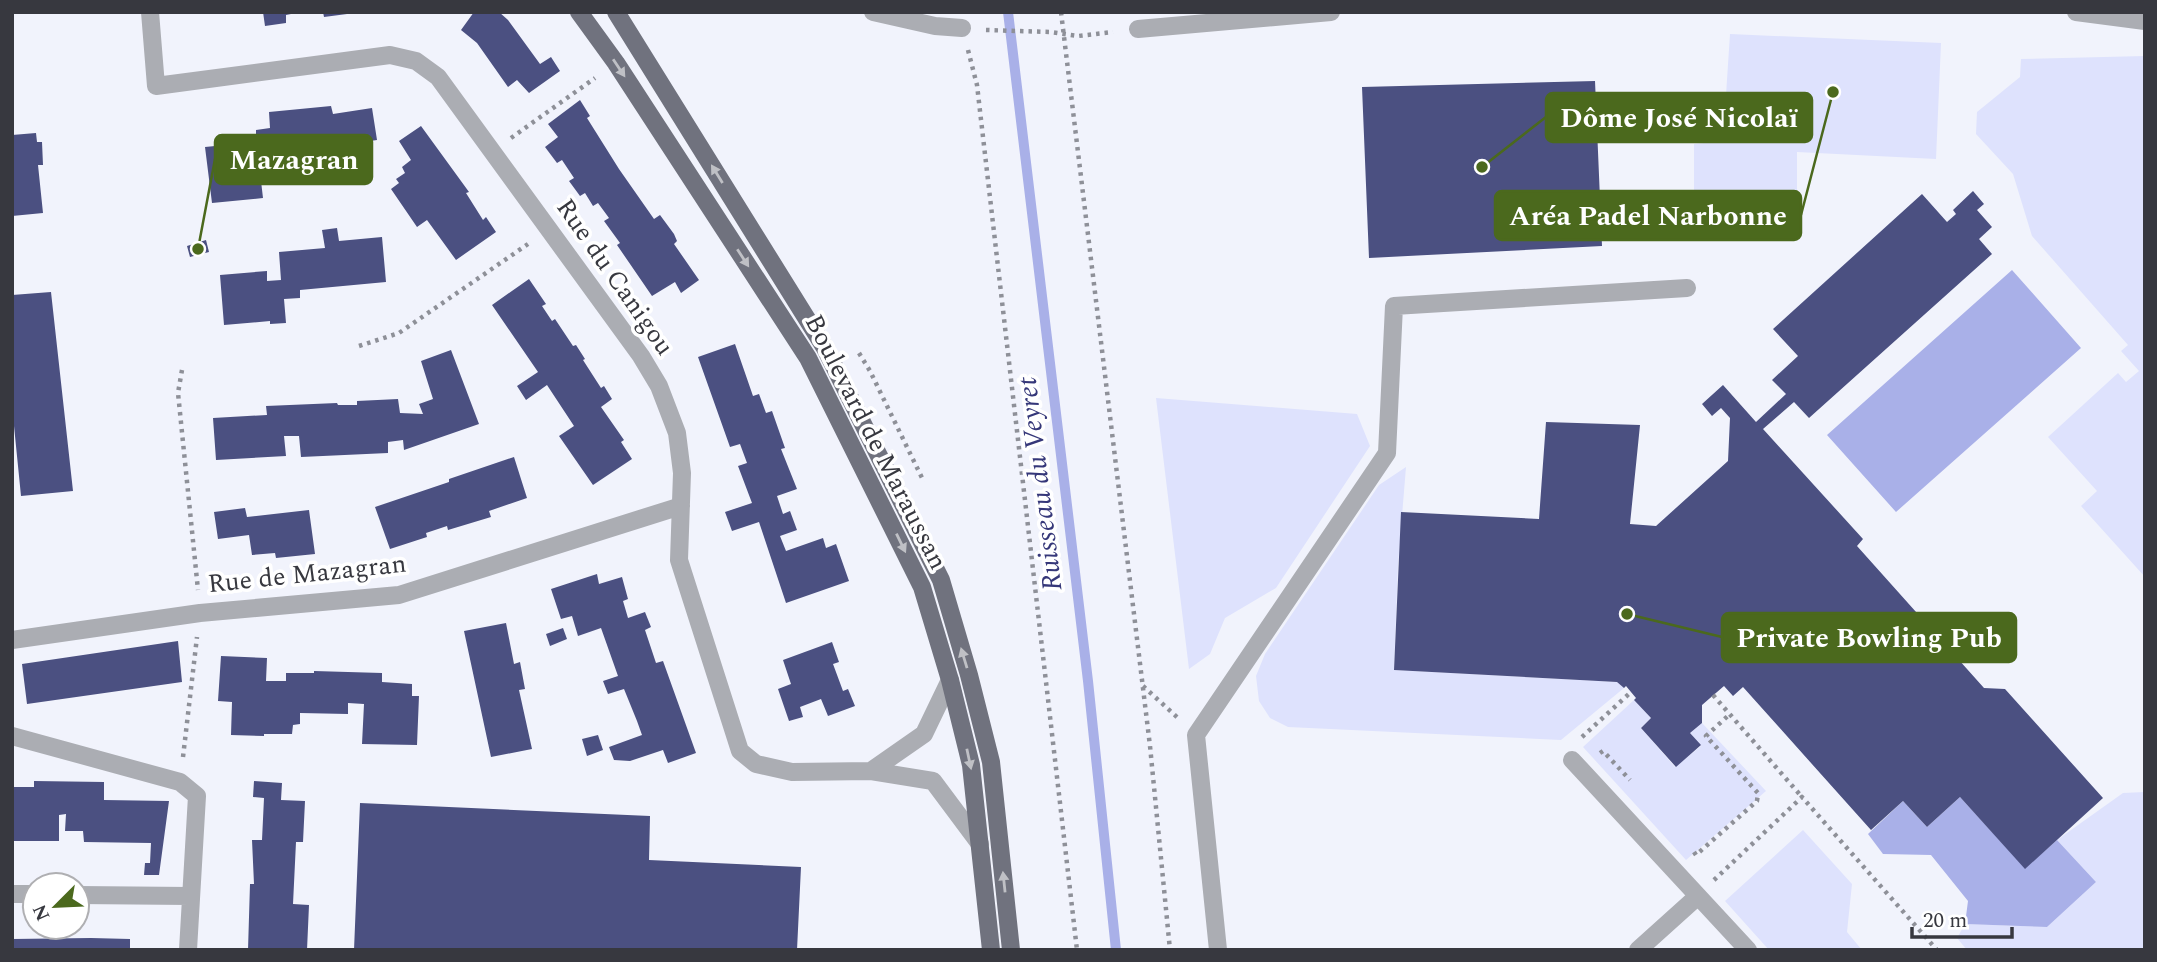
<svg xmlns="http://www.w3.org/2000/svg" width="2157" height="962" font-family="Spectral,serif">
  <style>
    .green { fill: #dee2fd }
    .water { fill: #a9b0e8 }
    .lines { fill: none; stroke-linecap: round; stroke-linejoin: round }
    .stream { stroke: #a9b0e8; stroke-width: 10 }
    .building { fill: #4b5081 }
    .path { stroke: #8e9098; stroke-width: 4.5; stroke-dasharray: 3.5 5; stroke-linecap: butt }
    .minor { stroke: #abadb3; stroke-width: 18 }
    .major { stroke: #70727e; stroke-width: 18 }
    .oneway { fill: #bfc0c5 }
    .labels { text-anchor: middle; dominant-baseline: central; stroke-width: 7; stroke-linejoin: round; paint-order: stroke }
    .street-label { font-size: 26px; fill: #37383f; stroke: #fff }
    .water-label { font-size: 28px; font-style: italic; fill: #353779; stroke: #fff }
    .leader { fill: none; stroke: #4b691d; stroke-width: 2.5 }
    .callout-dot { fill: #4b691d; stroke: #fff; stroke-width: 2.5 }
    .callout { fill: #4b691d; stroke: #4b691d; stroke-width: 2.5 }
    .callout-label { font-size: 28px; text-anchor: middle; font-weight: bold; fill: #fff }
  </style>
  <rect width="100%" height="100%" fill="#f1f3fc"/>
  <path class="green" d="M1730 34 1941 43 1936 159 1797 152V216L1694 213V144L1723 141Z
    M2145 56V577L2081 506 2097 491 2048 437 2118 373 2126 382 2139 371 2121 351 2128 345 2032 236 2013 174 1976 134 1977 112 2020 77 2021 59Z
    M1156 398 1357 414 1370 446 1276 588 1225 618 1210 654 1189 669Z
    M1406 467 1398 565 1394 670 1617 682 1624 688 1561 740 1288 727 1270 718 1259 701 1256 676 1265 654 1379 485Z
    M1634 700 1651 718 1641 728 1675 767 1701 746 1690 733 1702 723 1766 791 1686 860 1583 747Z
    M2145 792V950H1967L1957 938 1965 924 2047 927 2096 882 2057 840 2123 793Z
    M1803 830 1852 884 1847 932 1862 950H1769L1725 901Z"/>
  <path class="water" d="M2012 270 2081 348 1896 512 1827 435Z
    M1960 797 2025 868 2057 840 2096 882 2047 927 1965 924 1968 901 1931 855 1883 854 1868 834 1903 801 1927 827Z"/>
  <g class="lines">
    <path class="stream" d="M1008 12 1088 681 1116 950"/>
  </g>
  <path class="building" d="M263 12H291V14L286 15V23L265 26Z
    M323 12H347V14L324 17Z
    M474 12H499L508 20 540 64 551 57 560 71 529 93 517 80 508 87 477 43 461 30Z
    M1595 81 1602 246 1369 258 1362 87Z
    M580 100 590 116 587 118 619 169 654 219 660 215 674 234 677 241 674 244 699 280 681 293 675 282 652 296 617 245 620 243 604 221 609 218 598 203 593 206 585 193 580 196 569 181 574 178 562 160 557 163 545 147 558 137 548 124Z
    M331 106 333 114 372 108 377 140 309 150 310 158 259 164 263 198 212 203 205 147 256 142V130L270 128 269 112Z
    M421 126 469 192 466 193 483 220 486 217 496 232 456 260 427 220 417 227 391 189 399 183 396 179 405 173 402 167 411 160 399 141Z
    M36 133 37 142H42L43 165H38L43 213 12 216V135Z
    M1973 191 1984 204 1977 210 1992 227 1979 239 1992 254 1809 418 1794 402 1763 429 1863 539 1857 546 1984 688 2005 689 2103 798 2025 869 1960 797 1927 827 1903 801 1871 830 1743 687 1733 696 1724 686 1702 705V723L1690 733 1701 745 1676 767 1641 728 1651 718 1634 700 1636 698 1626 686 1624 688 1617 682 1394 670 1401 512 1539 519 1546 422 1640 425 1630 524 1656 526 1728 461 1730 418 1721 408 1712 416 1702 404 1723 385 1756 422 1786 394 1772 380 1798 356 1773 329 1922 194 1947 222 1956 214 1953 210Z
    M337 228 339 241 382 237 386 282 300 290V298L284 299 286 323 270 324V321L224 325 220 275 267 271V281L281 280 279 252 325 248 322 230Z
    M206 240 209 252 190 257 187 246Z
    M529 279 546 304 542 306 552 321 555 319 573 346 576 345 585 359 583 360 601 388 604 386 612 399 601 407 624 440 621 442 632 459 593 485 559 436 574 426 547 385 526 400 517 386 538 372 492 305Z
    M51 292 73 491 21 496 12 406V295Z
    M735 344 753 396 759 394 766 413 772 411 785 448 781 449 797 489 777 496 783 514 790 511 797 530 780 536 786 551 823 538 826 548 836 544 849 581 786 603 759 522 732 531 725 512 752 503 738 466 747 463 740 444 730 447 698 357Z
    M451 350 479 424 404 450 403 440 388 442V453L301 457 299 436H284L286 456 216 460 213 418 267 415 266 406 337 403 338 405H357V401L398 399 400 413 423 414 419 404 433 399 421 361Z
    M514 457 527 498 489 511 491 517 448 530 447 526 426 533 427 537 390 549 375 507 449 482V479Z
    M245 508 247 517 309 510 315 554 276 558 275 553 252 555 249 535 218 539 214 512Z
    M597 574 599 584 622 577 628 599 623 601 628 618 645 612 651 627 645 630 656 663 663 661 696 753 668 763 663 750 630 761 614 760 609 747 642 735 637 721 624 689 608 694 603 681 618 676 601 628 578 636 572 616 561 619 551 589Z
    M506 623 514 664 520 662 525 689 519 690 532 749 491 757 464 631Z
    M563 628 567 639 550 646 546 634Z
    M178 641 182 682 27 704 22 664Z
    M832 642 839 662 833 664 843 691 848 689 855 706 828 716 821 699 800 707 803 717 789 721 778 689 791 684 783 660Z
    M221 656 267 658 266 681H286V673H314V671L382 673V682L412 684V696H419L417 745 362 744 364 704 348 703V714L300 713V724L293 725 292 734H264V736L231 735 232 702 218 701Z
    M598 735 603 750 587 756 582 739Z
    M34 781 104 782V800L169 801 159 875H144L145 863H150L151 843 84 842 83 831H65L66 814 59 815V841H12V787H34Z
    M254 781 282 783 281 800 305 801 303 842H296L293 904 309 905 307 950H248L250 884H254L252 840H262L264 798 253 797Z
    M360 803 650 816 649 860 801 867 797 950H354Z
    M91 938 130 939V950H12V939Z"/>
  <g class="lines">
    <path class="path" d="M1061 12 1150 746 1170 950
      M986 30 1050 32 1078 36 1113 32
      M968 50 977 85 1077 950
      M511 138 595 78
      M359 346 399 333 528 244
      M859 353 870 371 924 482
      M182 370 178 393 198 590
      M1143 686 1178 718
      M1713 695 1802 797
      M1582 737 1631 692
      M1600 753 1603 751 1630 780
      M183 757 197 637
      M1694 852 1696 855 1757 801 1758 793 1706 736 1730 714
      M1714 880 1802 797 1937 950"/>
    <path class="minor" d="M150 12 156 86 390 55 416 61 438 77 641 356 659 386 677 433 682 473 679 560 740 751 756 764 792 772 871 771 933 781 980 844
      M873 12 935 26 962 28
      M2076 12 2145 21
      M1138 29 1331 12
      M12 640 200 613 399 595 681 506
      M12 736 180 782 197 796 188 950
      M1572 760 1748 950
      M871 771 924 734 950 680
      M12 894H35
      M77 895 190 896
      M1218 950 1196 735 1387 453 1394 306 1687 288
      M1638 950 1698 896"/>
    <path class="major" d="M579 12 616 63 808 358 922 587 950 680 971 765 991 950
      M616 12 825 348 941 580 969 675 991 762 1011 950"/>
  </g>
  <defs><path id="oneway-solid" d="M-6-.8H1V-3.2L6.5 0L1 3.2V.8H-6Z" transform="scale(1.75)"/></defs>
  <g class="oneway">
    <use href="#oneway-solid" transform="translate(619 68) rotate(56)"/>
    <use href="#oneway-solid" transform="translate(717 174) rotate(-122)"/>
    <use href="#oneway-solid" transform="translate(743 258) rotate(57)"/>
    <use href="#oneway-solid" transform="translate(901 543) rotate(64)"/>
    <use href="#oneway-solid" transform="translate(964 658) rotate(-107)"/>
    <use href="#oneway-solid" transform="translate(969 759) rotate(78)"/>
    <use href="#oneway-solid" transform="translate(1004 882) rotate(-96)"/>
  </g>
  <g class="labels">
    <g class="street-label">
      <text transform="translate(615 277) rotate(55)">Rue du Canigou</text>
      <text transform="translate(876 442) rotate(63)">Boulevard de Maraussan</text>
      <text transform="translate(307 574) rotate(-6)">Rue de Mazagran</text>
    </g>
    <g class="water-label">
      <text transform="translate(1040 484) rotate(-97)">Ruisseau du Veyret</text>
    </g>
  </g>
  <path class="leader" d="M1482 167L1546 117M198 249L215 159M1833 92L1801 215M1627 614L1722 637"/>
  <g class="callout-dot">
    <circle cx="1482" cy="167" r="7"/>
    <circle cx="198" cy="249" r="7"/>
    <circle cx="1833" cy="92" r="7"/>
    <circle cx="1627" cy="614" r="7"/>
  </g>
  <g class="callout">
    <rect x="1546" y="93" width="266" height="49" rx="7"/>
    <rect x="215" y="135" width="157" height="49" rx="7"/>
    <rect x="1495" y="191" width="306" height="49" rx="7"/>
    <rect x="1722" y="613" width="294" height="49" rx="7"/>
  </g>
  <g class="callout-label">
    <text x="1679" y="127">Dôme José Nicolaï</text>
    <text x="294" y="169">Mazagran</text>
    <text x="1648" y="225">Aréa Padel Narbonne</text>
    <text x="1869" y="647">Private Bowling Pub</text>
  </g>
  <rect width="2157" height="962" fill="none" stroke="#37383f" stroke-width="28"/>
  <g transform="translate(56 906) rotate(246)"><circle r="33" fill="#ffffff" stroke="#afafb2" stroke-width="2"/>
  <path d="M0-5L12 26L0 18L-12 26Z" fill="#4b691d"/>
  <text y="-10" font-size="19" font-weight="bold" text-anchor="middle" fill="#37383f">N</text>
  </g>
  <path d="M1912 927v10h100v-10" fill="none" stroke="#37383f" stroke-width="3.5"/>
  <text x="1923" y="927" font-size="21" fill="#37383f" stroke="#ffffff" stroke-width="5" paint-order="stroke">20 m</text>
</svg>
